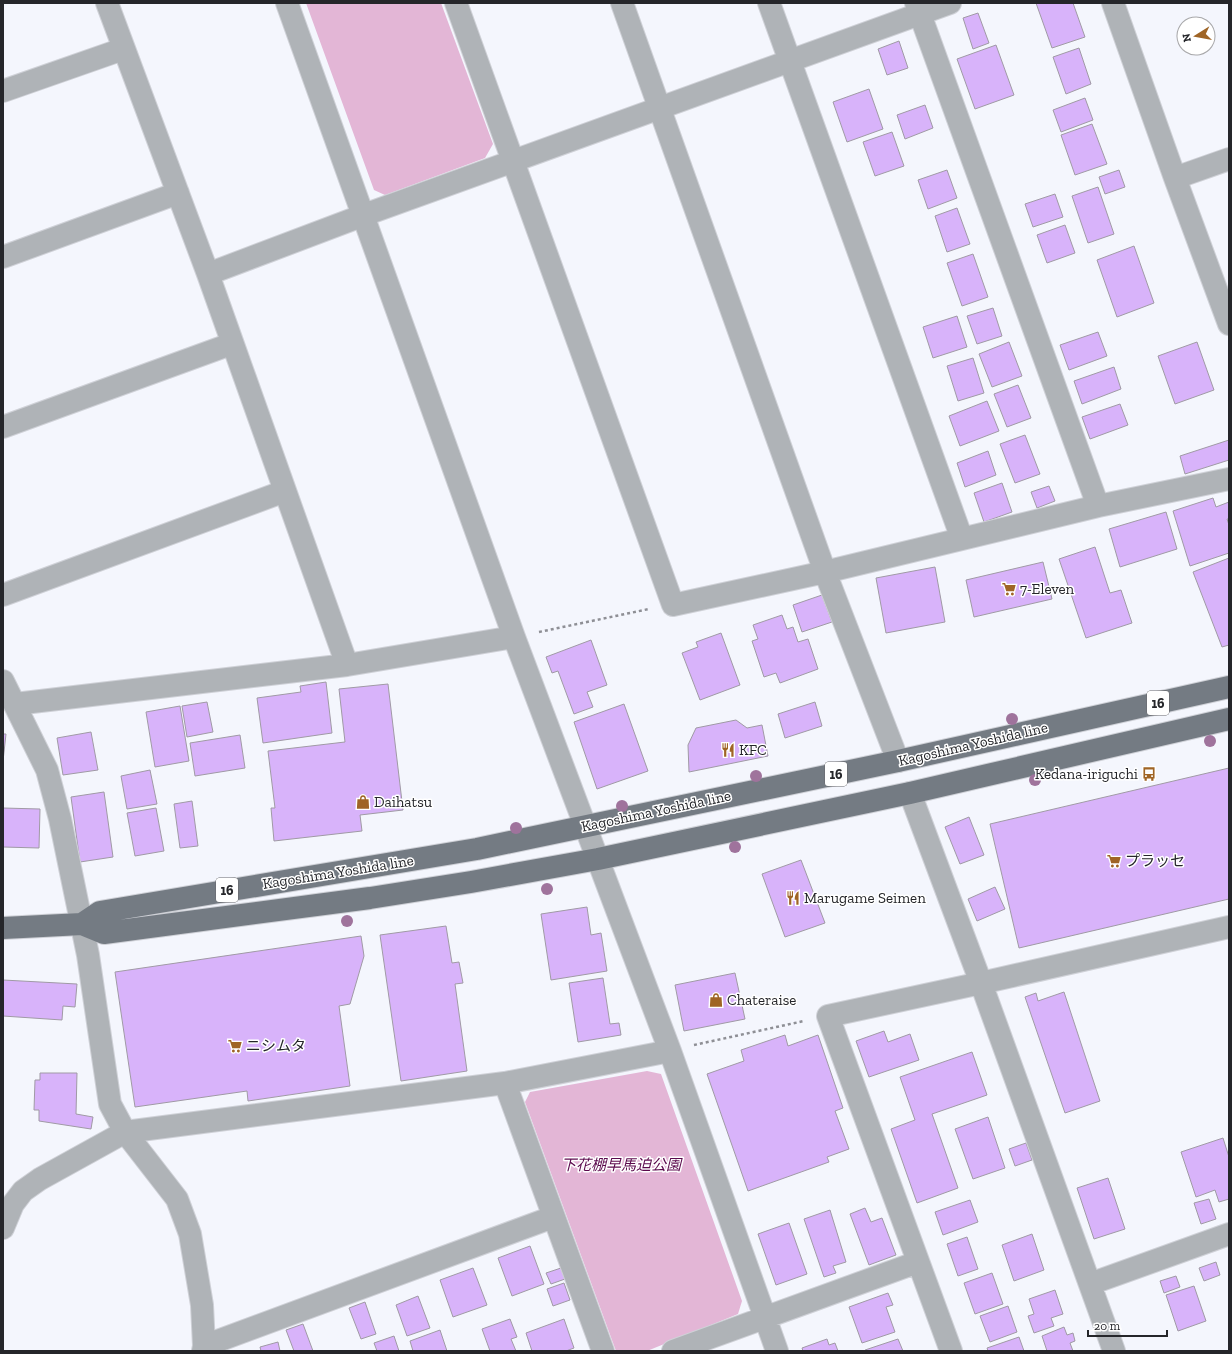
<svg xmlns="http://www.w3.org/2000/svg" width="1232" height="1354" font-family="'Zilla Slab','Noto Sans JP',serif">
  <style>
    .green { fill: #e3b6d6 }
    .building { fill: #d8b3fa; stroke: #a09aa5 }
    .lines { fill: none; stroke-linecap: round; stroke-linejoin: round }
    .minor-casing { stroke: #cfd1d7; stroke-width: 24 }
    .tertiary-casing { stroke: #cfd1d7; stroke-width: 24 }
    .primary-casing { stroke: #cfd1d7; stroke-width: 24 }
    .path { stroke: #8e8f95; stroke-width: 2.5; stroke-dasharray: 3 3; stroke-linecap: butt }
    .minor { stroke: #afb3b7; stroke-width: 22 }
    .tertiary { stroke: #afb3b7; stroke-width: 22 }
    .primary { stroke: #747b83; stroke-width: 22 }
    .tree { fill: #9f739c }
    .labels { text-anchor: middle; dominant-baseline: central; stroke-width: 3; stroke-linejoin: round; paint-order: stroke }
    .shield { fill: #fff; stroke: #66676a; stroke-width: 1 }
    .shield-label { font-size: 14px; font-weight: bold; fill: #25262a }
    .poi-label { font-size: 15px; fill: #25262a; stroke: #fff; text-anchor: start }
    .street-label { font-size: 15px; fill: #25262a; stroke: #fff }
    .park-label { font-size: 15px; font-style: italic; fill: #5a084c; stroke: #fff }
  </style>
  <rect width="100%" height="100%" fill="#f4f6fd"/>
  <path class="green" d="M306 3H441L493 144 485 158 385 195 374 190Z
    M647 1071 661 1074 742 1301 738 1314 647 1351H616L525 1102 530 1092Z"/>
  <path class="building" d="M1036 3H1073L1085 37 1052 48Z
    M978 13 989 43 973 49 963 18Z
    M899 41 908 68 887 75 878 49Z
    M996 45 1014 95 975 109 957 59Z
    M1079 48 1091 84 1066 94 1053 57Z
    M869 89 883 129 847 142 833 102Z
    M1085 98 1093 120 1061 132 1053 110Z
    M925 105 933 128 905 139 897 115Z
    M1092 124 1107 164 1075 175 1061 135Z
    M892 132 904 166 875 176 863 142Z
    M947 170 957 198 928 209 918 180Z
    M1119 170 1125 187 1105 194 1099 177Z
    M1098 187 1114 234 1088 243 1072 196Z
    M1055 194 1063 217 1033 227 1025 204Z
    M957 208 970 244 947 252 935 216Z
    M1065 225 1075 253 1047 263 1037 235Z
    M1134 246 1154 303 1117 317 1097 260Z
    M973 254 988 297 962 306 947 263Z
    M993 308 1002 336 977 344 967 316Z
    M957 316 967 347 933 358 923 327Z
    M1098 332 1107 356 1069 370 1060 345Z
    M1009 342 1022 376 992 387 979 354Z
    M1197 342 1214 390 1175 404 1158 356Z
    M973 358 984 393 958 401 947 366Z
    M1114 367 1121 389 1082 404 1074 381Z
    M1018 385 1031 418 1007 427 994 394Z
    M987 401 999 431 960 446 949 416Z
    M1120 404 1128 425 1090 439 1082 417Z
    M1025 435 1040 474 1015 483 1000 444Z
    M1229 440V460L1185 474 1180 456Z
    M988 451 996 475 965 487 957 463Z
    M1002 483 1012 512 984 522 974 493Z
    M1049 486 1055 501 1037 508 1031 492Z
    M1213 498 1216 507 1229 502V519H1227L1229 525V553L1190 566 1173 511Z
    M1166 512 1177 549 1120 567 1109 529Z
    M1095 547 1110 593 1121 590 1132 623 1086 638 1059 559Z
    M1229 558V645L1222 647 1193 572Z
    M1043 562 1052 599 974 617 966 580Z
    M935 567 945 622 886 633 876 578Z
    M822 595 832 622 802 632 793 605Z
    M782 615 787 629 793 627 798 642 808 639 818 669 780 683 776 673 764 677 752 641 758 639 753 625Z
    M721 633 740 685 700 700 682 653 698 647 696 642Z
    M591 640 607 685 587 692 593 707 574 714 558 671 552 673 546 657Z
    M326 682 332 733 263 743 257 698 301 692 300 686Z
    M388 684 403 810 360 815 362 831 274 841 271 808H275L268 751 345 742 339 689Z
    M207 702 213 732 187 737 182 706Z
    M815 702 822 726 785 738 778 714Z
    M624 704 648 771 597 789 574 722Z
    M180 706 189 761 155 767 146 712Z
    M736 720 747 728 762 725 768 756 689 772 688 745 696 728Z
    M91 732 98 770 63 775 57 738Z
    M3 734H6L3 761Z
    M240 735 245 768 195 776 190 743Z
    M1229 768V899L1019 948 990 824Z
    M150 770 157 804 127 809 121 776Z
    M104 792 113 857 80 862 71 797Z
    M192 801 198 846 180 848 174 804Z
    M3 808 40 809 39 848 3 847Z
    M156 808 164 851 135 856 127 813Z
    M969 817 984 855 960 864 945 827Z
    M801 860 825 923 785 937 762 874Z
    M995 887 1005 909 977 921 968 899Z
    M587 907 591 935 601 933 607 971 551 980 541 914Z
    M446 926 452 963 459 962 463 983 455 984 467 1071 401 1081 380 935Z
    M361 936 364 956 350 1004 339 1006 350 1086 248 1101 247 1091 135 1107 115 972Z
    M735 973 745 1019 684 1031 675 985Z
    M603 978 610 1024 619 1023 621 1035 578 1042 569 983Z
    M3 980 77 984 75 1007 63 1006 62 1020 3 1016Z
    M1064 992 1100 1101 1065 1113 1025 997 1036 993 1038 1001Z
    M884 1031 888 1042 910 1034 919 1060 869 1077 856 1041Z
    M785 1035 788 1046 818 1035 843 1108 835 1111 849 1149 827 1157 829 1162 748 1191 707 1074 744 1061 741 1050Z
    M972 1052 987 1095 932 1114 958 1188 917 1203 891 1129 915 1120 900 1077Z
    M40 1073H77L76 1114 93 1117 91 1129 39 1121V1110H34L35 1080H40Z
    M988 1117 1005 1168 973 1179 955 1129Z
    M1223 1138 1229 1157V1199L1219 1202 1215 1190 1196 1197 1181 1152Z
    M1026 1143 1032 1160 1015 1166 1009 1149Z
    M1108 1178 1125 1229 1094 1239 1077 1188Z
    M1209 1199 1216 1219 1201 1224 1194 1203Z
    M970 1200 978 1222 943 1235 935 1212Z
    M865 1208 871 1222 882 1218 896 1255 869 1265 850 1214Z
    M830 1210 846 1262 833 1266 836 1273 824 1277 804 1219Z
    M789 1223 807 1274 776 1285 758 1234Z
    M1032 1234 1044 1270 1014 1281 1002 1245Z
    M967 1237 978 1269 958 1276 947 1244Z
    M530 1246 544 1284 512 1296 498 1258Z
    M1216 1262 1220 1275 1204 1281 1199 1268Z
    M473 1268 487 1305 453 1317 440 1280Z
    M561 1268 565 1279 551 1284 546 1273Z
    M992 1273 1003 1304 975 1314 964 1283Z
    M1176 1276 1180 1287 1164 1293 1160 1281Z
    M564 1283 570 1300 553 1306 547 1289Z
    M1194 1286 1206 1321 1178 1331 1166 1295Z
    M1055 1290 1063 1314 1051 1318 1054 1326 1034 1333 1028 1316 1034 1314 1029 1299Z
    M888 1293 893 1305 886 1307 895 1332 862 1343 849 1307Z
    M418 1296 430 1328 407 1336 396 1305Z
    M365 1302 376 1334 361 1339 349 1308Z
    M1008 1306 1017 1332 990 1342 980 1316Z
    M510 1319 517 1337 511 1339 516 1351H490L482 1329Z
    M564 1319 574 1348 566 1351H532L526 1333Z
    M303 1324 313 1351H294L286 1330Z
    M1064 1327 1067 1335 1073 1333 1075 1341 1070 1343 1073 1351H1047L1042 1336Z
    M440 1330 447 1351H413L410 1341Z
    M394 1336 399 1351H377L374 1343Z
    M1019 1337 1024 1351H988L987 1348Z
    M827 1339 829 1345 835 1343 838 1351H803L802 1348Z
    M898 1339 903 1351H866L865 1350Z
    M278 1342 280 1351H261L260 1347Z"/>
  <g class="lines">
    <defs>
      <path id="minor" d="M107 3 208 274 347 665
        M287 3 514 637 670 1051 777 1351
        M456 3 673 605 825 572 1098 506 1229 479
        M622 3 825 572 898 761
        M769 3 962 539
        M916 3 1098 506
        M3 91 123 49
        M3 257 178 193
        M208 274 364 215 950 3
        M3 427 231 344
        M3 595 285 491
        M3 681 47 770 60 819 88 955 110 1104 125 1132 177 1199 190 1234 202 1305 204 1346 203 1351
        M15 704 347 665 514 637
        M910 793 981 983 1114 1351
        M505 1083 603 1351
        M3 1228 13 1204 23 1191 40 1179 125 1132 505 1083 670 1051
        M1090 1284 1229 1234
        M204 1346 553 1217
        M673 1351 918 1262
        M951 1351 828 1016 981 983 1229 927"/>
      <path id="tertiary" d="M1113 3 1175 178 1229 324
        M1175 178 1229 159"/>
      <path id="primary" d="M82 924 100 912 477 849 898 761 1229 687
        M3 928 82 924 104 933 370 898 471 882 598 859 910 793 1229 719"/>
    </defs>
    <use href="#minor" class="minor-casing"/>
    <use href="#tertiary" class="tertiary-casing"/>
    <use href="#primary" class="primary-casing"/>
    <path class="path" d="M539 632 649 609
      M694 1045 804 1021"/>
    <use href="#minor" class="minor"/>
    <use href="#tertiary" class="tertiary"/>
    <use href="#primary" class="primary"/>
  </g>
  <g class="tree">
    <circle cx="1012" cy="719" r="6"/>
    <circle cx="1210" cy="741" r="6"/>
    <circle cx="756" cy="776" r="6"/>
    <circle cx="1035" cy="780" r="6"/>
    <circle cx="622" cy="806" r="6"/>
    <circle cx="516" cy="828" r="6"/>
    <circle cx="735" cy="847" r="6"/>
    <circle cx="547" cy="889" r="6"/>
    <circle cx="347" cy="921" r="6"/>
  </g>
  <defs>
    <symbol id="supermarket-bare" viewBox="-9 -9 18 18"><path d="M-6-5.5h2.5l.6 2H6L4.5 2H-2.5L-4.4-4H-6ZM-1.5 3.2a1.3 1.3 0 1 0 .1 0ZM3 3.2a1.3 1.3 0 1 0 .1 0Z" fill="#9f6425" stroke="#fff" stroke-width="2.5" paint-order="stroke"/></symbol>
    <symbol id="restaurant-bare" viewBox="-9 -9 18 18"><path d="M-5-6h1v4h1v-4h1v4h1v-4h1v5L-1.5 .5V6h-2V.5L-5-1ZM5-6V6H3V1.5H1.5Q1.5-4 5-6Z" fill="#9f6425" stroke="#fff" stroke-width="2.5" paint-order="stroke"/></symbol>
    <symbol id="bus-bare" viewBox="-9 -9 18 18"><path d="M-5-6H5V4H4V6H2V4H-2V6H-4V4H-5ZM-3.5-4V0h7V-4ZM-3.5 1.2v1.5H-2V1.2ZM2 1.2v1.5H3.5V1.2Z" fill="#9f6425" stroke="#fff" stroke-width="2.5" paint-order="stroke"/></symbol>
    <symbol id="shop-bare" viewBox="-9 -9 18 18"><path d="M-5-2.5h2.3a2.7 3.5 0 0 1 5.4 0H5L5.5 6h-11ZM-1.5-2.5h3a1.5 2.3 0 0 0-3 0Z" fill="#9f6425" stroke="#fff" stroke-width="2.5" paint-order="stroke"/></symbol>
  </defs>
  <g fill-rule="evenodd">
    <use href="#supermarket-bare" x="999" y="579" width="20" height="20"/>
    <use href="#restaurant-bare" x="718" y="740" width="20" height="20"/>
    <use href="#bus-bare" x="1139" y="764" width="20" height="20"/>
    <use href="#shop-bare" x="353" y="792" width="20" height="20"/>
    <use href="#supermarket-bare" x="1104" y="851" width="20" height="20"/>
    <use href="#restaurant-bare" x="783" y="888" width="20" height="20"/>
    <use href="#shop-bare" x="706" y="990" width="20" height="20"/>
    <use href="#supermarket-bare" x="225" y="1036" width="20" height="20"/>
  </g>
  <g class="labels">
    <g class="shield">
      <rect x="1147" y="691" width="22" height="24" rx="3"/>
      <rect x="825" y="762" width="22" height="24" rx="3"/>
      <rect x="216" y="878" width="22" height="24" rx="3"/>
    </g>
    <g class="shield-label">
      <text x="1158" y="703">16</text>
      <text x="836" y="774">16</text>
      <text x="227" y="890">16</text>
    </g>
    <g class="poi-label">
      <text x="1020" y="589">7-Eleven</text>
      <text x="739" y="750">KFC</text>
      <text x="1138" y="774" text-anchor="end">Kedana-iriguchi</text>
      <text x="374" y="802">Daihatsu</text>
      <text x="1125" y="861">プラッセ</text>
      <text x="804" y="898">Marugame Seimen</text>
      <text x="727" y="1000">Chateraise</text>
      <text x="246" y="1046">ニシムタ</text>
    </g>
    <g class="street-label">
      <text transform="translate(973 744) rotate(-13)">Kagoshima Yoshida line</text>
      <text transform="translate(656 811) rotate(-12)">Kagoshima Yoshida line</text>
      <text transform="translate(338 872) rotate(-9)">Kagoshima Yoshida line</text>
    </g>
    <g class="park-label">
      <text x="621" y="1165">下花棚早馬迫公園</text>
    </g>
  </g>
  <rect width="1232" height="1354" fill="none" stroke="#25262a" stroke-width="8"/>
  <g transform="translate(1196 36) rotate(259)"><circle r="19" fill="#ffffff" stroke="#a8a8aa"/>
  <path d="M0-3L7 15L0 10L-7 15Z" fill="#9f6425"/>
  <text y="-6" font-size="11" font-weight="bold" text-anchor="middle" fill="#25262a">N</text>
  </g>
  <path d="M1088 1330v6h79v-6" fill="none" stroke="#25262a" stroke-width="2"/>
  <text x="1094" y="1330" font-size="12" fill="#25262a" stroke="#ffffff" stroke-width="3" paint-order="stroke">20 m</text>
</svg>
